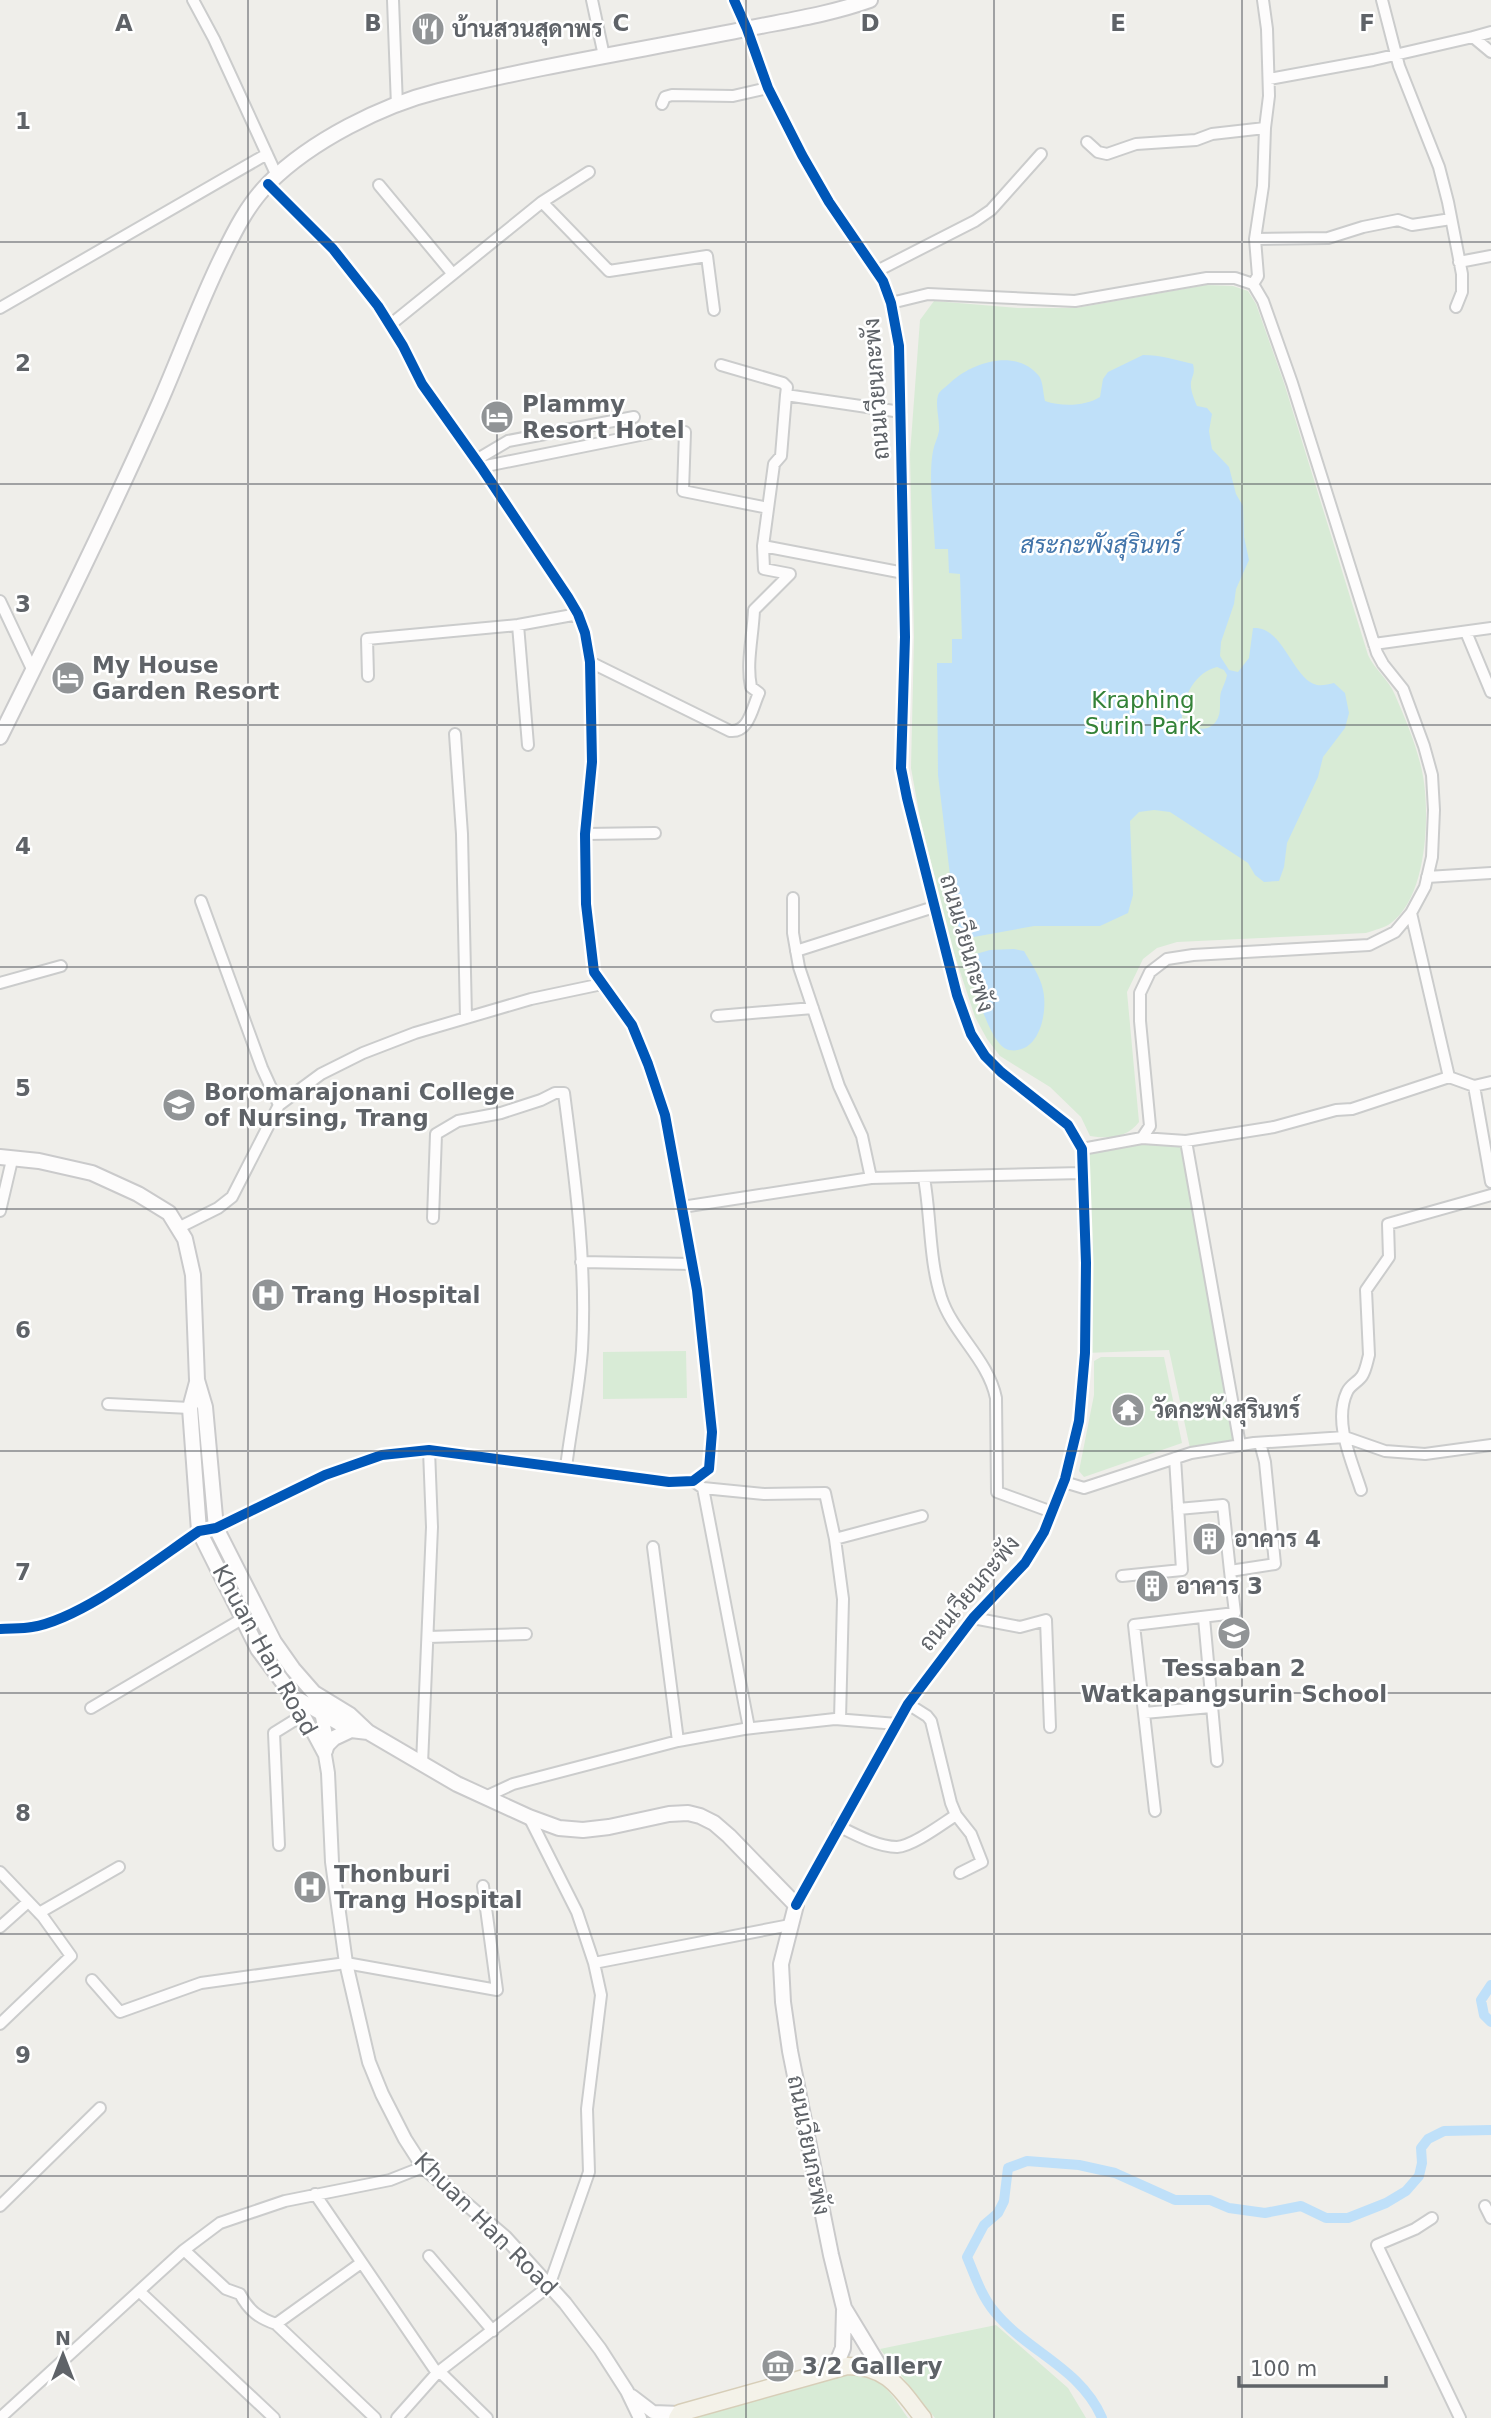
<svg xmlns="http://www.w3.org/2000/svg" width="1491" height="2418" font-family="'DejaVu Sans',Sarabun,sans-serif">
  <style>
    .green { fill: #d8ebd6 }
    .water { fill: #bfe0f9; fill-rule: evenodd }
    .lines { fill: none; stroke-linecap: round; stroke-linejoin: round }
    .canal { stroke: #bfe0f9; stroke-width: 10 }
    .minor-casing { stroke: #cbcccc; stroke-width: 14 }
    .tertiary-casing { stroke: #cbcccc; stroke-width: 16 }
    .secondary-casing { stroke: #cacacb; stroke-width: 18 }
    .primary-casing { stroke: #d7ceb8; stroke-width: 19 }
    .minor { stroke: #fdfcfc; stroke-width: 10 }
    .tertiary { stroke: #fdfcfc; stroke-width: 12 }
    .secondary { stroke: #fdfcfc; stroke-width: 14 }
    .primary { stroke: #f4f2e9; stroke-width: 16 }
    .cycleway-casing { stroke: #fff; stroke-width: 15 }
    .cycleway { stroke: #0057b8; stroke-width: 10 }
    .grid { fill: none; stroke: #5f6368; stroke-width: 2; stroke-opacity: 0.55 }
    .labels { text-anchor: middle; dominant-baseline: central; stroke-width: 5; stroke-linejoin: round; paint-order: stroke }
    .poi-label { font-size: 23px; font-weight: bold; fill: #5f6368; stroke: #fff; text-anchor: start }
    .street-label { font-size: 23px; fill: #5f6368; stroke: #fff }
    .park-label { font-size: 23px; fill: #348238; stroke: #fff }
    .water-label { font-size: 24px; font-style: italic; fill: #4174aa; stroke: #fff }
    .grid-label { font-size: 23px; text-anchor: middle; font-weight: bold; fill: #5f6368; stroke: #fff; stroke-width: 5; stroke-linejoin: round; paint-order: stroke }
  </style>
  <rect width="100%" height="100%" fill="#efeeea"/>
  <path class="green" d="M1206 285 1233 286 1248 291 1256 304 1284 383 1368 655C1375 670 1389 680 1395 695 1406 720 1418 749 1423 776 1430 816 1427 897 1391 923 1385 928 1374 930 1366 933L1177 942 1157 948 1143 959 1127 992 1139 1122C1127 1138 1109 1139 1090 1136L1081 1117 1050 1087 1000 1056 987 1039 975 1017 951 944 920 818 911 768 914 637 910 454 920 320 934 301 1018 308H1076Z
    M1186 1141 1240 1445 1191 1453 1169 1350 1085 1353 1082 1149 1122 1143Z
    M686 1351 687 1398 603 1399V1352Z
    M1101 1357H1164L1182 1443 1084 1477 1079 1471 1094 1395V1361Z
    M996 2325 1068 2388 1086 2418H935L880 2349Z
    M850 2375C886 2379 888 2390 908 2418H685L807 2383Z"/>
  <path class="water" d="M1143 355C1160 355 1177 360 1193 364 1195 373 1193 374 1191 382 1190 390 1194 399 1197 406L1207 408 1212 414 1209 431 1212 449 1229 467 1236 494 1243 506 1244 537 1249 560 1236 589 1234 604 1221 642 1220 656 1229 670 1238 672 1249 658 1253 628C1284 626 1292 679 1317 685 1322 686 1329 684 1334 683L1345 693 1349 713 1345 728 1323 757 1318 777 1287 843 1284 867 1279 881 1264 882 1255 875 1248 863 1170 812 1154 810 1139 812 1130 821 1133 895 1128 913 1100 926H1034L968 938 960 931 955 917 938 775 937 663H952V639H962L960 574 949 573 948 549H935C934 522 928 476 933 451 934 444 938 438 939 431 940 419 934 403 939 393 942 389 948 385 951 382 973 362 1016 348 1039 376 1043 381 1043 393 1045 401 1062 407 1086 406 1100 397L1103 379 1108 372ZM1217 667 1224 670 1227 675C1226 681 1223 686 1221 692 1219 699 1221 707 1219 715 1213 734 1194 731 1182 720 1181 699 1195 672 1217 667Z
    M1014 949 1024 951C1031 964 1040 975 1043 990 1048 1011 1040 1055 1009 1050 990 1047 972 981 971 964L976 954 990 950Z"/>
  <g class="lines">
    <path class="canal" d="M1491 1985 1481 2000 1484 2015 1491 2022
      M1102 2418C1080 2367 1027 2352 994 2311 981 2295 975 2276 967 2257L984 2225 998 2213 1004 2201 1008 2168 1027 2161 1079 2165 1115 2173 1175 2200H1210L1229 2208 1265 2213 1301 2206 1326 2218H1348L1386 2203 1406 2191 1419 2176 1422 2163 1421 2148 1428 2139 1444 2131 1491 2130"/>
    <defs>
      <path id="minor" d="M193 0 214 39 277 176
        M393 0 397 106
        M592 0 604 56
        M734 0 747 29 768 88 802 155 829 202 883 281 891 303 899 346 905 637 901 768 907 798 957 995 971 1034 985 1056 1001 1072 1068 1125 1082 1149 1086 1263 1085 1353 1079 1421 1065 1479 1044 1532 1025 1563 973 1618 908 1704 796 1905
        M1382 0 1399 66 1439 167 1448 202 1462 274V292L1456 307
        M1473 37 1491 32
        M1269 79 1373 60 1473 37 1491 52
        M662 104 665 97 672 95 733 96 768 88
        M1087 142 1098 152 1107 154 1136 144 1196 140 1212 134 1265 128
        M379 185 452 273
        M542 202 609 271 707 256 714 310
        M1255 239 1328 238 1363 227 1398 220 1412 225 1451 219
        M1459 262 1491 256
        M877 271 975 221 991 210 1041 154
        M1253 284 1258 276 1255 239 1263 186 1265 128 1269 96 1267 29 1263 0
        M891 303 928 294 1075 301 1207 278H1235L1253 284 1263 301 1292 383 1377 653 1383 664 1403 689 1424 746 1432 775 1434 810 1432 857 1425 887 1411 913 1395 932 1369 945 1193 955 1167 959 1150 972 1140 993V1021L1150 1126 1142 1138 1082 1149
        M0 308 267 154
        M390 325 542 202 589 172
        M721 365 783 383 787 387 786 395
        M901 412 786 395 781 456 774 464 763 546 904 573
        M476 460 508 441 634 417
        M481 467 650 433 685 432 683 491 768 508
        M0 601 33 671
        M518 625 528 745
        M1466 632 1491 692
        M1374 644 1491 628
        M590 662 730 731C749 733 752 708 759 693L751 687C746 663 753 636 754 610L790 574 764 569 763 546
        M368 676 367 639 518 625 578 614
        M455 734 462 834 466 1018
        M585 834 655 833
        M1427 877 1491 873
        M793 898V933L799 967 839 1086 862 1136 871 1178
        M201 901 262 1068 279 1105
        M1411 913 1449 1077 1474 1086 1491 1082
        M796 951 934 907
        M0 983 61 966
        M717 1016 813 1008
        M1474 1086 1491 1182
        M1142 1138 1186 1141 1274 1127 1336 1110 1352 1109 1449 1077
        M1186 1141 1240 1445
        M924 1178C931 1217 929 1259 941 1297 953 1334 988 1359 996 1398L997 1492 1052 1512
        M682 1207 871 1178 1082 1173
        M0 1211 12 1160
        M433 1218 436 1134 458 1121 501 1113 541 1100 555 1093H564C575 1178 587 1264 582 1350 579 1389 571 1428 566 1467
        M178 1228 218 1208 232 1197 279 1105 321 1074 363 1053 415 1033 531 999 602 984
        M581 1262 692 1264
        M108 1404 190 1408
        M693 1481 703 1488 764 1494 825 1493 835 1539 843 1599 840 1719
        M1064 1482 1084 1488 1191 1453 1254 1443 1345 1437 1385 1451 1425 1454 1491 1445
        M703 1488 749 1728
        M1361 1490C1352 1461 1333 1422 1347 1392 1350 1385 1358 1382 1362 1376 1366 1370 1367 1362 1369 1355L1366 1290 1389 1257 1388 1224 1491 1195
        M1178 1509 1223 1505 1230 1571
        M835 1539 922 1516
        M653 1547 678 1741
        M1122 1576 1182 1570 1175 1458
        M973 1618 1020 1627 1046 1620 1050 1727
        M1204 1618 1217 1761
        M0 1629C10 1628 22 1629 32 1627 82 1619 156 1560 199 1531L216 1528 325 1475 382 1455 429 1450 669 1482 693 1481 709 1469 712 1432 697 1290 665 1115 648 1064 632 1025 594 972 586 904 585 834 592 762 590 662 585 633 578 614 568 597 481 467 422 384 403 346 378 306 333 249 268 184
        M428 1637 526 1634
        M908 1704 927 1716 931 1721 951 1803 956 1815 971 1834 982 1862 960 1873
        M91 1708 242 1619
        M1144 1713 1211 1707
        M422 1764 432 1527 429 1450
        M485 1797 513 1784 678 1741 744 1729 835 1719 897 1724
        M1155 1811 1134 1625 1235 1613 1230 1571 1275 1564 1265 1462 1260 1443
        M838 1826C854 1834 878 1847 897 1847 913 1846 942 1824 956 1815
        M279 1845 274 1733 303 1715
        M0 1872 43 1917 71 1956 0 2024
        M39 1913 119 1867
        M0 1927 28 1902
        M594 1963 790 1925
        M92 1980 120 2012 201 1983 346 1963 497 1990 483 1886
        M315 2194 437 2373
        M0 2206 100 2108
        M1485 2206 1491 2218
        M1432 2218 1415 2229 1377 2245 1460 2418
        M184 2250 226 2289 240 2294C249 2311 259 2318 276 2324L375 2418
        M429 2256 493 2331
        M139 2291 274 2418
        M276 2324 361 2263
        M440 2372 487 2418
        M0 2418 184 2250 220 2223 285 2201 390 2180 423 2167
        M397 2418 437 2373 549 2286 589 2172 587 2109 601 1995 594 1963 577 1912 529 1817"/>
      <path id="tertiary" d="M294 1697 325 1755 328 1773 332 1862 346 1963 369 2062 382 2094 405 2139 423 2167 505 2237 565 2303 600 2349 627 2391 640 2418
        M320 1708 328 1744 326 1751
        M632 2396 653 2412 680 2413"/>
      <path id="secondary" d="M0 737C55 626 110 515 160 402 181 354 199 304 222 257 235 230 248 204 269 183 311 141 382 105 439 91 539 66 641 50 741 30 784 21 828 15 870 0
        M0 1157 39 1161 92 1173 138 1194 169 1213 185 1239 193 1275 197 1380 205 1407 216 1528 274 1642 293 1669 314 1693 350 1715 368 1732 457 1784 529 1817 559 1828 583 1830 609 1827 669 1814 688 1813 700 1816 714 1823 729 1836 796 1905 781 1964 783 2002 790 2051 831 2255 844 2308 884 2374
        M197 1382 190 1408 199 1531 258 1649 294 1697 351 1730 368 1732
        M328 1744 334 1738 351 1730
        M834 2370 843 2348 844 2310"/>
      <path id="primary" d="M677 2418 680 2413 847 2366C888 2366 900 2389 923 2418"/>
    </defs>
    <use href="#minor" class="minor-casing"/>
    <use href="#tertiary" class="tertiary-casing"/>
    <use href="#secondary" class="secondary-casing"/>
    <use href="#primary" class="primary-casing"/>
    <use href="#minor" class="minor"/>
    <use href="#tertiary" class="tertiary"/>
    <use href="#secondary" class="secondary"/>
    <use href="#primary" class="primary"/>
    <defs>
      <path id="cycleway" d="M734 0 747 29 768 88 802 155 829 202 883 281 891 303 899 346 905 637 901 768 907 798 957 995 971 1034 985 1056 1001 1072 1068 1125 1082 1149 1086 1263 1085 1353 1079 1421 1065 1479 1044 1532 1025 1563 973 1618 908 1704 796 1905
        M0 1629C10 1628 22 1629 32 1627 82 1619 156 1560 199 1531L216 1528 325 1475 382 1455 429 1450 669 1482 693 1481 709 1469 712 1432 697 1290 665 1115 648 1064 632 1025 594 972 586 904 585 834 592 762 590 662 585 633 578 614 568 597 481 467 422 384 403 346 378 306 333 249 268 184"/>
    </defs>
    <use href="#cycleway" class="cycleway-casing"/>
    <use href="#cycleway" class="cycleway"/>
  </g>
  <path class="grid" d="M248 0V2418M497 0V2418M746 0V2418M994 0V2418M1242 0V2418M0 242H1491M0 484H1491M0 725H1491M0 967H1491M0 1209H1491M0 1451H1491M0 1693H1491M0 1934H1491M0 2176H1491"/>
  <defs>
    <symbol id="restaurant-disc" viewBox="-11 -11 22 22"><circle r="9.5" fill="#919496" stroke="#fff"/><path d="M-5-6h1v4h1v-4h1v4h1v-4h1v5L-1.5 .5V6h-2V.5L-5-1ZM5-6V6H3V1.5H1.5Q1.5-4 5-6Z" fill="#fff"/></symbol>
    <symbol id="hotel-disc" viewBox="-11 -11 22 22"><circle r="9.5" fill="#919496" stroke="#fff"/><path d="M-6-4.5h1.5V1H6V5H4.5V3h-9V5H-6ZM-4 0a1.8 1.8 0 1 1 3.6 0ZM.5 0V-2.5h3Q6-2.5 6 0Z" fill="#fff"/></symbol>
    <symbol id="university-disc" viewBox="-11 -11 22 22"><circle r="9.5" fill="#919496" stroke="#fff"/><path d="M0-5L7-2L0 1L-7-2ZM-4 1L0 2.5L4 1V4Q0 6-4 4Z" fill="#fff"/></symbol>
    <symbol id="hospital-disc" viewBox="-11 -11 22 22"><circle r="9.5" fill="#919496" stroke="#fff"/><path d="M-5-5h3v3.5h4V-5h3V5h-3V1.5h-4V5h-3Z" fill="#fff"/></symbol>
    <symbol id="temple-disc" viewBox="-11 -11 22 22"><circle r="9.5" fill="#919496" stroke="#fff"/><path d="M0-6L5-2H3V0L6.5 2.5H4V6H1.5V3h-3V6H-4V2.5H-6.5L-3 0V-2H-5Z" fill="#fff"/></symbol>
    <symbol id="building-disc" viewBox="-11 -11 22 22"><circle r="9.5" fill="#919496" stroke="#fff"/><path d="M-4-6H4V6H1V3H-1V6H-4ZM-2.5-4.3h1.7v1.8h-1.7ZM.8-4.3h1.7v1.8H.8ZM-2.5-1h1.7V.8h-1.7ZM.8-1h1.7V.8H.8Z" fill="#fff"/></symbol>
    <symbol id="school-disc" viewBox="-11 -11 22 22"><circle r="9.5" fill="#919496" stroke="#fff"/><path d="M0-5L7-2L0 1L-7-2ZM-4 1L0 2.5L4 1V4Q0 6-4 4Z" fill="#fff"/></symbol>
    <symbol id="museum-disc" viewBox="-11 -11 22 22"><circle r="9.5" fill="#919496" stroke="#fff"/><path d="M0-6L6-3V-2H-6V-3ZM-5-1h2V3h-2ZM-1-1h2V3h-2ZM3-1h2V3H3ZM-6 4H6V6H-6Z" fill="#fff"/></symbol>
  </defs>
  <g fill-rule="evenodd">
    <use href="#restaurant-disc" x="409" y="10" width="38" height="38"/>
    <use href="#hotel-disc" x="478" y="398" width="38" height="38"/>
    <use href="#hotel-disc" x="49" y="659" width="38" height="38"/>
    <use href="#university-disc" x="160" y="1086" width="38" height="38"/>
    <use href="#hospital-disc" x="249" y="1276" width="38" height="38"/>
    <use href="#temple-disc" x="1109" y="1391" width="38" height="38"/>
    <use href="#building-disc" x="1190" y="1520" width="38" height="38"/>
    <use href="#building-disc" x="1133" y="1567" width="38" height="38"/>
    <use href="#school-disc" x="1215" y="1614" width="38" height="38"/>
    <use href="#hospital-disc" x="291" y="1868" width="38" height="38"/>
    <use href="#museum-disc" x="759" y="2347" width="38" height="38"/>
  </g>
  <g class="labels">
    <g class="poi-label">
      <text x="452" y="29">บ้านสวนสุดาพร</text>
      <text x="522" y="404">Plammy<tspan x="522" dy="26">Resort Hotel</tspan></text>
      <text x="92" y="665">My House<tspan x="92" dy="26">Garden Resort</tspan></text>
      <text x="204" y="1092">Boromarajonani College<tspan x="204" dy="26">of Nursing, Trang</tspan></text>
      <text x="292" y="1295">Trang Hospital</text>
      <text x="1152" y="1410">วัดกะพังสุรินทร์</text>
      <text x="1234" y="1539">อาคาร 4</text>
      <text x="1176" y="1586">อาคาร 3</text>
      <text x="1234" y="1668" text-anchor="middle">Tessaban 2<tspan x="1234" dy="26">Watkapangsurin School</tspan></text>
      <text x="334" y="1874">Thonburi<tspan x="334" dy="26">Trang Hospital</tspan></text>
      <text x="802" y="2366">3/2 Gallery</text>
    </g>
    <g class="street-label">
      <text transform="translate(876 389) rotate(-94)">ถนนเวียนกะพัง</text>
      <text transform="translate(967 943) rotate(74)">ถนนเวียนกะพัง</text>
      <text transform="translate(969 1593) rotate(-50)">ถนนเวียนกะพัง</text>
      <text transform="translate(265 1650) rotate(61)">Khuan Han Road</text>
      <text transform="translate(809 2145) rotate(79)">ถนนเวียนกะพัง</text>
      <text transform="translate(486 2224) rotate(45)">Khuan Han Road</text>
    </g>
    <g class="park-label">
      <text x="1143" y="700">Kraphing<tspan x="1143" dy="26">Surin Park</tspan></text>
    </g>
    <g class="water-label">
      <text x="1101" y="545">สระกะพังสุรินทร์</text>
    </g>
  </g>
  <g class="grid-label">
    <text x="124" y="31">A</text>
    <text x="373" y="31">B</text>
    <text x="621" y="31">C</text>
    <text x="870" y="31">D</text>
    <text x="1118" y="31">E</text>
    <text x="1367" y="31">F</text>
    <text x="23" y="129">1</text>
    <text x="23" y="371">2</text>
    <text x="23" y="612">3</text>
    <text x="23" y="854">4</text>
    <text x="23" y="1096">5</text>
    <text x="23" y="1338">6</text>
    <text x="23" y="1580">7</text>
    <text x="23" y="1821">8</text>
    <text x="23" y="2063">9</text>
  </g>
  <g transform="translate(63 2355)" stroke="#ffffff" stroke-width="5" paint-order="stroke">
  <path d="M0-5L12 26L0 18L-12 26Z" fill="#5f6368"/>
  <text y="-10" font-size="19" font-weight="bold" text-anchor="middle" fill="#5f6368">N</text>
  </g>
  <path d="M1239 2376v10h147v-10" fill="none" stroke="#5f6368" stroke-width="3.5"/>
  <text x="1250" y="2376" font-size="21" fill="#5f6368" stroke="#ffffff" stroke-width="5" paint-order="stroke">100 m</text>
</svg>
